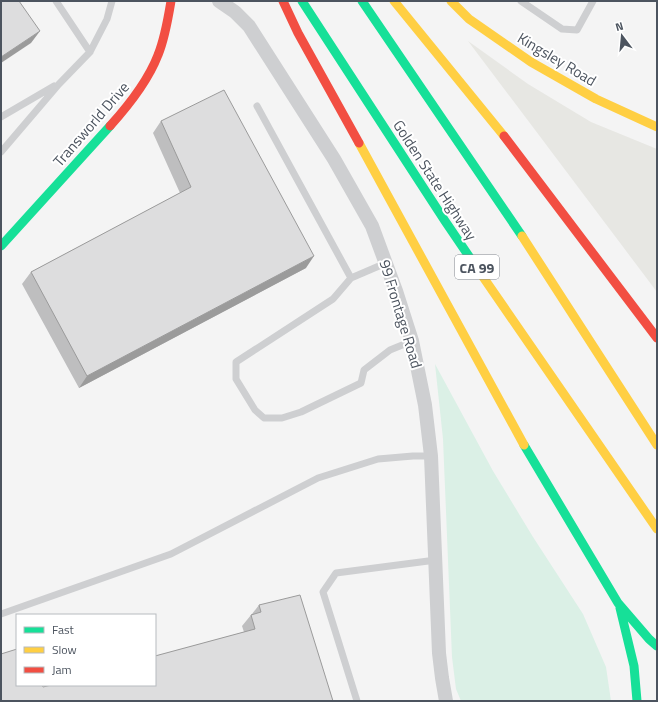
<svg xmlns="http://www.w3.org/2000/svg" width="658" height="702" font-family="'Titillium Web',sans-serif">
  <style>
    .commercial { fill: #e7e7e3 }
    .green { fill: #dbf0e6 }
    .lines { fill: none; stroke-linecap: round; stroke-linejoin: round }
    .lane { stroke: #cecfd1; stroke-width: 7 }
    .street { stroke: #cecfd1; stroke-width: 14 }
    .fast { stroke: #16e098; stroke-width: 9 }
    .slow { stroke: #ffcf43; stroke-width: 9 }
    .jam { stroke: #f24e42; stroke-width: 9 }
    .wall { fill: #bebebf }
    .shaded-wall { fill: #9b9b9b }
    .building { fill: #ddddde; stroke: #9b9b9b }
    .labels { text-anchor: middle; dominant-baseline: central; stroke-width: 4; stroke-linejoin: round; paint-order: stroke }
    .shield { fill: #fff; stroke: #82878f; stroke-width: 1 }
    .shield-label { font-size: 14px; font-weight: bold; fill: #4c545f }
    .street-label { font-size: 15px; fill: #4c545f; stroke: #fff }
  </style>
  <rect width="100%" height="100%" fill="#f4f4f4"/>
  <path class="commercial" d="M468 41 528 84 591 122 657 149V292Z"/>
  <path class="green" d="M435 364 493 471 533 537 583 614 606 667 611 701H461L456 689 452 657 443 439Z"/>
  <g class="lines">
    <path class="lane" d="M56 1 90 52
      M521 1 562 29 577 30 593 1
      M257 106 351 278 386 263
      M1 117 54 86
      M1 152 59 84 90 52 107 19 112 1
      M351 278 333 299 236 362V379L255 410 264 418H282L301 412 361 383 364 370 390 350 412 341
      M1 614 171 554 318 478 378 459 413 456H431
      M357 701 323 592 336 573 436 560"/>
    <path class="street" d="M219 1 235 12 249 26 334 159 372 226 396 291 412 341 425 405 431 456 439 653 442 678 446 701"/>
    <path class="fast" d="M302 1 445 221 481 274
      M362 1 522 236
      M1 246 110 126
      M524 445 618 603 649 639 657 646
      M620 608 634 666 637 701"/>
    <path class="slow" d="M394 1 504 136
      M451 1 469 19 531 62 596 99 657 127
      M359 143 524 445
      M522 236 657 445
      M481 274 657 529"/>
    <path class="jam" d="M283 1 298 33 359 143
      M110 126C129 105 148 81 158 55 165 38 168 19 171 1
      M504 136 657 338"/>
  </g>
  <path class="wall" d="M161 121 306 268 79 388 22 284 31 272 180 193 153 133Z
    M259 605 333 701 43 687 244 632 242 626 251 615 252 614Z"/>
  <path class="shaded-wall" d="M40 31 31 43 1 63V57Z
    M314 256 306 268 79 388 87 376Z"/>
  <path class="building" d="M1 1H19L40 31 1 57Z
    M224 90 314 256 87 376 31 272 191 187 161 121Z
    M300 595 333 701H1V654L17 649V685H42L43 687 51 685H155V656L255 629 251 615 261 612 259 605Z"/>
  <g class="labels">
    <rect class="shield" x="455" y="255" width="44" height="24" rx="3"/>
    <g class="shield-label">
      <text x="477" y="267">CA 99</text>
    </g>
    <g class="street-label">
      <text transform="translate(557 59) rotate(31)">Kingsley Road</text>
      <text transform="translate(91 124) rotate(-49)">Transworld Drive</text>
      <text transform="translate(435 180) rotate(57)">Golden State Highway</text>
      <text transform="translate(401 314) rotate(73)">99 Frontage Road</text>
    </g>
  </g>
  <rect width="658" height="702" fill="none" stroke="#4c545f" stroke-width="4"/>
  <rect x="16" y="614" width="140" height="72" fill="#ffffff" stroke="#b7bbbf"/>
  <rect x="24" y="627" width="20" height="6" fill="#16e098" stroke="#b7bbbf"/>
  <text x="52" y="634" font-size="12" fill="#4c545f">Fast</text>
  <rect x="24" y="647" width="20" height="6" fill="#ffcf43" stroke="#b7bbbf"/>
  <text x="52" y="654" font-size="12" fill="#4c545f">Slow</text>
  <rect x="24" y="667" width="20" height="6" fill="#f24e42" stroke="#b7bbbf"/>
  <text x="52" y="674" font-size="12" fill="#4c545f">Jam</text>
  <g transform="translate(622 36) rotate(344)" stroke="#ffffff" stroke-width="3" paint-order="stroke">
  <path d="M0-3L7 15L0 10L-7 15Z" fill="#4c545f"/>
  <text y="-6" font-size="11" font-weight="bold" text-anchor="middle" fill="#4c545f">N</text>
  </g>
</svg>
